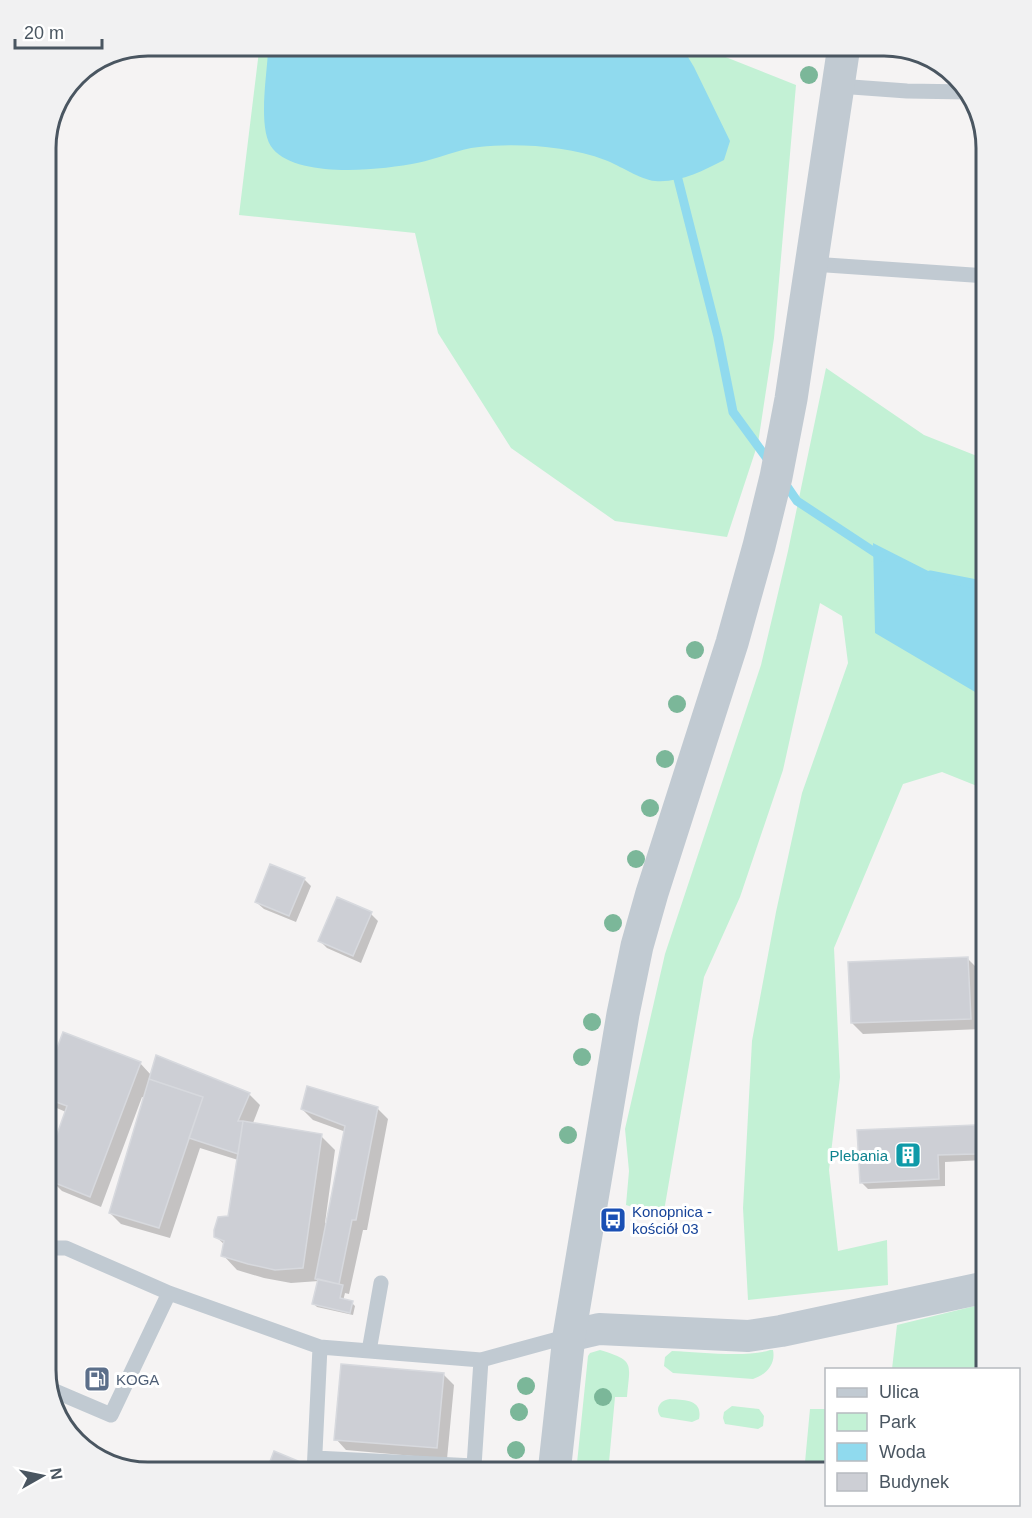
<svg xmlns="http://www.w3.org/2000/svg" width="1032" height="1518" font-family="Helvetica,sans-serif">
  <style>
    .green { fill: #c3f1d5 }
    .water { fill: #90daee }
    .shadow { fill: #0003 }
    .lines { fill: none; stroke-linecap: round; stroke-linejoin: round }
    .stream { stroke: #90daee; stroke-width: 9 }
    .building { fill: #cdcfd5; stroke: #d7d9de; stroke-width: 1.5 }
    .service { stroke: #c1cad2; stroke-width: 15 }
    .minor { stroke: #c1cad2; stroke-width: 32 }
    .tertiary { stroke: #c1cad2; stroke-width: 33 }
    .tree { fill: #7bb799 }
    .labels { text-anchor: middle; dominant-baseline: central; stroke-width: 6; stroke-linejoin: round; paint-order: stroke }
    .culture-label { font-size: 15px; fill: #0d838f; stroke: #fff; text-anchor: end }
    .transit-label { font-size: 15px; fill: #164399; stroke: #fff; text-anchor: start }
    .service-label { font-size: 15px; fill: #4e5e75; stroke: #fff; text-anchor: start }
    .rim { fill: none; stroke: #4a5661; stroke-width: 3 }
  </style>
  <rect width="100%" height="100%" fill="#f5f3f3"/>
  <path class="green" d="M716 47 723 56 796 85 774 338 758 443 727 537 615 521 511 448 438 333 415 233 239 215 259 51Z
    M826 368 924 435 987 460V790L942 772 903 784 834 948 840 1077 829 1170 838 1251 887 1240 888 1285 748 1300 743 1208 752 1041 776 912 802 793 848 663 842 616 820 603 783 770 740 897 704 977 663 1217 626 1205 629 1171 625 1129 665 954 761 665 788 551Z
    M987 1303V1369H892L897 1325Z
    M600 1350C635 1361 630 1362 627 1397H615L608 1473H576L588 1356 590 1353Z
    M770 1350H773C776 1364 766 1375 753 1379L673 1373 664 1366 665 1357 672 1351C698 1352 748 1358 770 1350Z
    M670 1399C684 1400 703 1399 699 1419L692 1422 661 1417C654 1409 660 1400 670 1399Z
    M732 1406 759 1409 764 1416 763 1426 758 1429 725 1424 723 1418 724 1412Z
    M810 1409H826V1473H804Z"/>
  <path class="water" d="M682 47 694 67 730 141 724 160C703 171 679 183 655 181 641 180 619 165 605 160 568 146 517 143 479 147 458 149 438 159 417 163 382 170 299 179 273 149 257 131 267 75 268 51Z
    M873 543 946 580 987 588V699L875 633Z"/>
  <path class="shadow" d="M304 879 311 886 296 922 264 909 256 902Z
    M337 899 371 914 378 921 361 963 327 948 320 941Z
    M968 959 979 970 981 1029 863 1034 852 1023Z
    M157 1057 249 1094 260 1105 253 1123 321 1136 335 1150 325 1223H328L346 1132 313 1120 302 1109 377 1108 388 1119 367 1230H363L349 1294 345 1293 343 1301 352 1303 355 1306 353 1315 317 1307 314 1304 319 1281 291 1283 264 1278 237 1270 223 1255 225 1245 215 1236 229 1217 238 1160 200 1148 170 1238 121 1224 110 1213 145 1098 142 1097 101 1207 62 1191 51 1180 46 1165 66 1112 52 1106 45 1100V1084L140 1063 151 1075Z
    M974 1127 981 1134 983 1160 945 1162V1186L868 1189 861 1182Z
    M443 1374 454 1385 447 1459 346 1450 336 1439Z
    M271 1464 304 1465 307 1468 306 1473H288Z"/>
  <g class="lines">
    <path class="stream" d="M678 179 718 337 733 412 771 464
      M784 482 797 501 882 557
      M930 575 987 586"/>
  </g>
  <path class="building" d="M270 864 305 878 289 916 255 902Z
    M337 897 372 912 353 956 318 941Z
    M968 957 971 1019 851 1023 848 962Z
    M63 1032 141 1062 90 1197 50 1181 45 1168 67 1106 45 1098V1080Z
    M156 1055 250 1093 238 1121H243L238 1154 189 1138 203 1097 149 1079Z
    M149 1079 203 1097 159 1228 109 1213Z
    M307 1086 378 1107 356 1220H352L339 1284 315 1279 345 1126 301 1109Z
    M243 1121 322 1134 303 1268 275 1270 248 1264 221 1256 224 1241 214 1237V1230L218 1217 228 1216Z
    M975 1125 976 1154 938 1155 939 1179 860 1183 857 1130Z
    M318 1279 343 1285 340 1298 353 1301 350 1313 312 1304Z
    M341 1364 444 1373 437 1448 334 1440Z
    M274 1451 305 1464 301 1473H290L269 1464Z"/>
  <g class="lines">
    <path class="service" d="M838 86 907 91 968 92
      M812 264 987 276
      M45 1248H66L169 1293 320 1347 481 1360 569 1336
      M369 1351 381 1283
      M50 1389 111 1415 169 1293
      M315 1458 474 1466 481 1360
      M314 1473 320 1347"/>
    <path class="minor" d="M569 1336 599 1329 748 1336 781 1331 987 1287"/>
    <path class="tertiary" d="M554 1473 569 1336 623 1014 637 946 652 893 732 643 759 546 776 477 791 399 844 46"/>
  </g>
  <g class="tree">
    <circle cx="809" cy="75" r="9"/>
    <circle cx="695" cy="650" r="9"/>
    <circle cx="677" cy="704" r="9"/>
    <circle cx="665" cy="759" r="9"/>
    <circle cx="650" cy="808" r="9"/>
    <circle cx="636" cy="859" r="9"/>
    <circle cx="613" cy="923" r="9"/>
    <circle cx="592" cy="1022" r="9"/>
    <circle cx="582" cy="1057" r="9"/>
    <circle cx="568" cy="1135" r="9"/>
    <circle cx="526" cy="1386" r="9"/>
    <circle cx="603" cy="1397" r="9"/>
    <circle cx="519" cy="1412" r="9"/>
    <circle cx="516" cy="1450" r="9"/>
  </g>
  <defs>
    <symbol id="building-square" viewBox="-11 -11 22 22"><rect x="-9" y="-9" width="18" height="18" rx="4" fill="#0f9aa8" stroke="#fff"/><path d="M-4-6H4V6H1V3H-1V6H-4ZM-2.5-4.3h1.7v1.8h-1.7ZM.8-4.3h1.7v1.8H.8ZM-2.5-1h1.7V.8h-1.7ZM.8-1h1.7V.8H.8Z" fill="#fff"/></symbol>
    <symbol id="bus-square" viewBox="-11 -11 22 22"><rect x="-9" y="-9" width="18" height="18" rx="4" fill="#1a4fb4" stroke="#fff"/><path d="M-5-6H5V4H4V6H2V4H-2V6H-4V4H-5ZM-3.5-4V0h7V-4ZM-3.5 1.2v1.5H-2V1.2ZM2 1.2v1.5H3.5V1.2Z" fill="#fff"/></symbol>
    <symbol id="fuel-square" viewBox="-11 -11 22 22"><rect x="-9" y="-9" width="18" height="18" rx="4" fill="#5c6f8a" stroke="#fff"/><path d="M-5.5-6h7V0h2V4h1.3V-2.5L3-4.5l.8-.8L6-3V5H2.5V1h-1V6h-7ZM-4.2-4.7v3.2H.2V-4.7Z" fill="#fff"/></symbol>
  </defs>
  <g fill-rule="evenodd">
    <use href="#building-square" x="893" y="1140" width="30" height="30"/>
    <use href="#bus-square" x="598" y="1205" width="30" height="30"/>
    <use href="#fuel-square" x="82" y="1364" width="30" height="30"/>
  </g>
  <g class="labels">
    <g class="culture-label">
      <text x="888" y="1155">Plebania</text>
    </g>
    <g class="transit-label">
      <text x="632" y="1211">Konopnica -<tspan x="632" dy="17">kościół 03</tspan></text>
    </g>
    <g class="service-label">
      <text x="116" y="1379">KOGA</text>
    </g>
  </g>
  <path d="M0 0H1032V1518H0ZM148 56H884A92 92 0 0 1 976 148V1370A92 92 0 0 1 884 1462H148A92 92 0 0 1 56 1370V148A92 92 0 0 1 148 56Z" fill="#f1f1f2" fill-rule="evenodd"/>
  <path class="rim" d="M148 56H884A92 92 0 0 1 976 148V1370A92 92 0 0 1 884 1462H148A92 92 0 0 1 56 1370V148A92 92 0 0 1 148 56Z"/>
  <rect x="825" y="1368" width="195" height="138" fill="#ffffff" stroke="#b7bbc0" stroke-width="1.5"/>
  <rect x="837" y="1388" width="30" height="9" fill="#c1cad2" stroke="#b7bbc0" stroke-width="1.5"/>
  <text x="879" y="1398" font-size="18" fill="#4a5661">Ulica</text>
  <rect x="837" y="1413" width="30" height="18" fill="#c3f1d5" stroke="#b7bbc0" stroke-width="1.5"/>
  <text x="879" y="1428" font-size="18" fill="#4a5661">Park</text>
  <rect x="837" y="1443" width="30" height="18" fill="#90daee" stroke="#b7bbc0" stroke-width="1.5"/>
  <text x="879" y="1458" font-size="18" fill="#4a5661">Woda</text>
  <rect x="837" y="1473" width="30" height="18" fill="#cdcfd5" stroke="#b7bbc0" stroke-width="1.5"/>
  <text x="879" y="1488" font-size="18" fill="#4a5661">Budynek</text>
  <g transform="translate(42 1476) rotate(81)" stroke="#ffffff" stroke-width="4.5" paint-order="stroke">
  <path d="M0-4.5L10 22L0 15L-10 22Z" fill="#4a5661"/>
  <text y="-9" font-size="16" font-weight="bold" text-anchor="middle" fill="#4a5661">N</text>
  </g>
  <path d="M15 39v9h87v-9" fill="none" stroke="#4a5661" stroke-width="3"/>
  <text x="24" y="39" font-size="18" fill="#4a5661" stroke="#ffffff" stroke-width="4.5" paint-order="stroke">20 m</text>
</svg>
